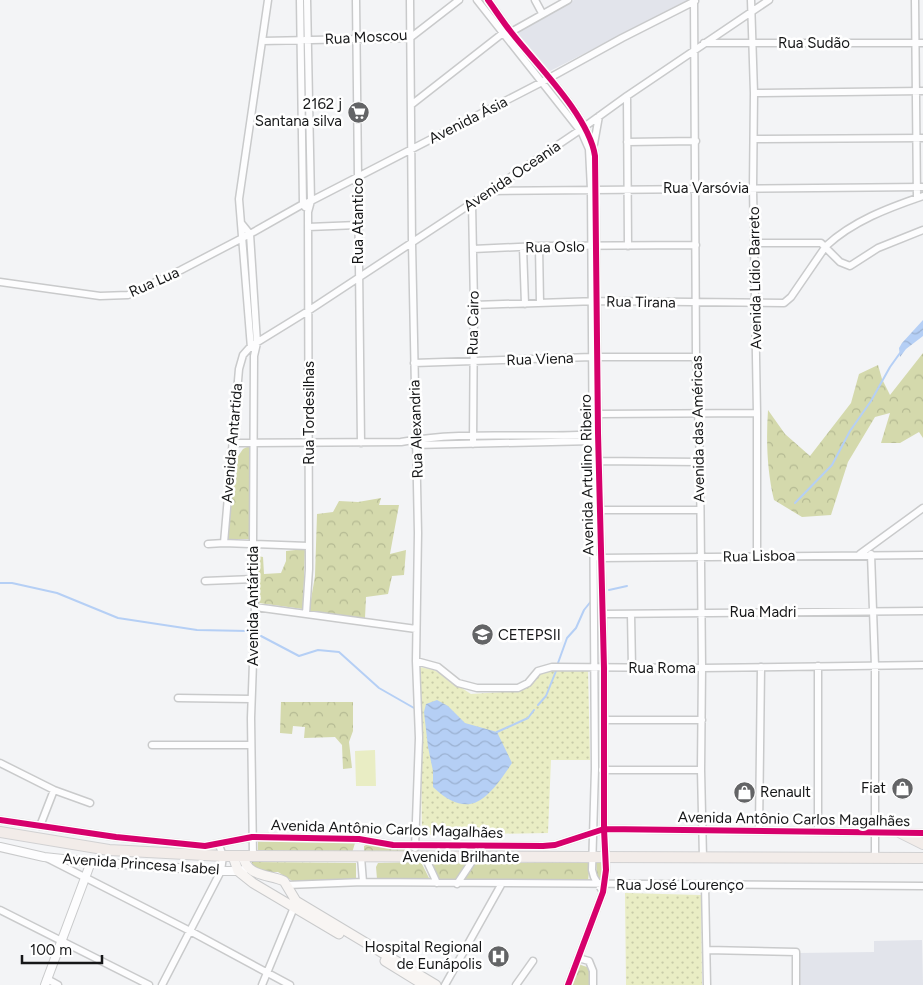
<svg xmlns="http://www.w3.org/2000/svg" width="923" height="985" font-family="Figtree,sans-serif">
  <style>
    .built { fill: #e2e4eb }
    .forest { fill: url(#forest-crowns) }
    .park { fill: url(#park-dots) }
    .pitch { fill: #e9edc4 }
    .water { fill: url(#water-waves) }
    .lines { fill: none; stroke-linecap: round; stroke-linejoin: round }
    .stream { stroke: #b5cff5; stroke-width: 2 }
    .minor-casing { stroke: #c9cacb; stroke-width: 9 }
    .tertiary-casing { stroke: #c9cacb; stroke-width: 10 }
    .secondary-casing { stroke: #c9cacb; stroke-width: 11 }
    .primary-casing { stroke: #d1d1d2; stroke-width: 12 }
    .minor { stroke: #fdfdfe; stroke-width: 6 }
    .tertiary { stroke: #fdfdfe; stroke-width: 8 }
    .secondary { stroke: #f8f5f3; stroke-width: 9 }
    .primary { stroke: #f2ece9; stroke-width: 10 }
    .cycleway-casing { stroke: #fff; stroke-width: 9 }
    .cycleway { stroke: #d6006c; stroke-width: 6 }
    .labels { text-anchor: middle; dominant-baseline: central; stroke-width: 5; stroke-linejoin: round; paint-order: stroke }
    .street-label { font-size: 15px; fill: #161718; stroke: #fff }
    .poi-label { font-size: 15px; fill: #161718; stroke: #fff; text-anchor: end }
  </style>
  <defs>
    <pattern id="forest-crowns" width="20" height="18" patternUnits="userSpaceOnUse" patternTransform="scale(1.25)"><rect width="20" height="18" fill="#d4d9ac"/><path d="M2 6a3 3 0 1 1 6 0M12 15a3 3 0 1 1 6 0" fill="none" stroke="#b5ba93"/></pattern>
    <pattern id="park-dots" width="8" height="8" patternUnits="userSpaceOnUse" patternTransform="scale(1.25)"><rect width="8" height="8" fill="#e9edc4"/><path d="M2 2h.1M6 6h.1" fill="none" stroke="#c7caa8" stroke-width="1.8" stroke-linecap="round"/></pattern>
    <pattern id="water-waves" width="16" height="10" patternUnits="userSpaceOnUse" patternTransform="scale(1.25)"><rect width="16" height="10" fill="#b5cff5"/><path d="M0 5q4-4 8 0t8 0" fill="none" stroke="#9bb1d1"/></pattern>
  </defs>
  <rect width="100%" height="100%" fill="#f3f4f6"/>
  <path class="built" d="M574 0H689L550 71 515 30Z
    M922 940 923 985H800L799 953 874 952V941Z"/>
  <path class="forest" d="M923 353V438L919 432 900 443H881L890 413 875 417 848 462 831 515 802 517 774 500C767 470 766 441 768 410L785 434 810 456 851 403 859 374 878 365 882 379 890 395Z
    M251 445 250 539H228L234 462 243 449Z
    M381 498 379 505H399L390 554 406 550 404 575 392 576 388 594 366 597 365 618 309 611 315 576 317 514 333 512 339 501 358 502Z
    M305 549 303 609 259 603 257 556 263 557 264 574 281 573 286 561V551Z
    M281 702H353V731L349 742 352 768 343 769 342 745 335 737 304 738 305 727 293 726 292 734 280 733Z
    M258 841H352L355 843 352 853 258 852Z
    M368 844 395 849H411V854L366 853 364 851V846Z
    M588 861 589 872 588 881 461 880 473 864Z
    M252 862 356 863V879L294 882 278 872H265L252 866Z
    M421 862 430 880 377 879 376 867 378 863Z
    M596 862H603V873L600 879 597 878Z
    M468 863 456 881 440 880 431 864Z
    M578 964 587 967 590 971 591 985H571Z"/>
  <path class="park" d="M420 667 434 670 471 694 519 691 549 667 588 669 590 760H551L548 833 422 835Z
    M625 893 701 895 702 985H626Z"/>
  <path class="pitch" d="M375 750 376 786H356L355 751Z"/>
  <path class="water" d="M923 320V336L906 349 900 357 899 348 902 343Z
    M437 700 448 706 465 723 497 732 512 763C489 797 471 823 433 787V771L428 747 424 712 426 704Z"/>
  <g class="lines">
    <path class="stream" d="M795 503 832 465 850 431 871 401 890 367 900 353
      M0 583H12L57 593 118 618 197 630 248 631
      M609 590 627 586
      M261 636 299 656 318 650 339 652 379 688 414 708
      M558 663 567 638 576 628 584 610 592 600
      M538 705 546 696 556 671
      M497 732 528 718 534 710"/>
    <defs>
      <path id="minor" d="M300 0 303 204 305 207
        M356 0 361 443
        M410 0 412 243 418 533 416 661 419 738 415 848
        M477 0 582 133 589 149 591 189 595 769 592 870 594 877 603 892
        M488 0C496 11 503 22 511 32 536 64 589 116 595 156L598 433 604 668V829L606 870 603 892 568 985
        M535 0 542 13
        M694 0 696 357 700 462 702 668 701 770 703 858
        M751 0 754 93 753 188 757 413V557
        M915 0 917 198
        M262 41 410 38 459 0
        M704 43H923
        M754 93 923 91
        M627 96 628 246
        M411 105 503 33 511 32 568 0
        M754 139 923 138
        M627 142 696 141
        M594 144 599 116
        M489 191 923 187
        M472 203 474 305 473 444
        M242 224 250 234 257 343 254 356 253 543 255 607 251 718 253 856
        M308 227 358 225
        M754 243H821L840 262 850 266 878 248 923 230
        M539 246 540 303
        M523 247 525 304
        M473 249 539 246 696 245
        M0 282 100 296 128 295 181 270 250 234 303 204 311 201 542 82 622 38 695 1
        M474 305 598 301 784 303 791 297 826 246C853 221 888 208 923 196
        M251 348 239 199 268 0
        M414 363 592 357H696
        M598 414 757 413
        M233 443 401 442C465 430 531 439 596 434
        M414 445 594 441
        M596 461 700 462
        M598 510H699
        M224 543 239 369 243 355 251 346 308 311 472 203 580 130 627 96 769 0
        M208 544 224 543 308 546
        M860 554 923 508
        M871 554 875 666V858
        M599 558 923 555
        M205 581 254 579
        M255 607 416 629
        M306 614 309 569 308 212 311 201 307 0
        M602 614 923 611
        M631 614 632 668
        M416 661 438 667 458 683 477 688H518L528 683 538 671 552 667 702 668 923 665
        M178 698 251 699
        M605 720H702
        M152 745H251
        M0 763 54 790 90 803
        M602 770H701
        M0 820 116 837 205 846 252 837 359 839 393 845 543 846 555 845 604 829 923 833
        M40 826 54 790
        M759 830 761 667
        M818 831V666
        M361 857 363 882
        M425 857 437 883
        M47 858 190 931 290 985
        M457 884 475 857
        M287 885 363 882 923 886
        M705 885 707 985
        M0 910 149 985
        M707 950 796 952V985
        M578 958 589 961 593 971V985
        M47 979 58 985
        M162 985 221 871 223 856 219 845
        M262 985 295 905
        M445 985 501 885 499 884
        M516 985 533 961"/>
      <path id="tertiary" d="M0 847 44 857 91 862 221 871H238L244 870
        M45 985 91 862"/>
      <path id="secondary" d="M233 856 238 871 253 883 339 934
        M243 856C247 877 268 874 284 881L296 901 436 985
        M385 961 424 985"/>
      <path id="primary" d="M0 832 109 850 223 856 923 858
        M901 833 923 844"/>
    </defs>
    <use href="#minor" class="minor-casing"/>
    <use href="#tertiary" class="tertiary-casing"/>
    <use href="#secondary" class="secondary-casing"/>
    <use href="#primary" class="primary-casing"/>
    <use href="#minor" class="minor"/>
    <use href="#tertiary" class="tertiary"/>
    <use href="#secondary" class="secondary"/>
    <use href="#primary" class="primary"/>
    <defs>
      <path id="cycleway" d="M488 0C496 11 503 22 511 32 536 64 589 116 595 156L598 433 604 668V829L606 870 603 892 568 985
        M0 820 116 837 205 846 252 837 359 839 393 845 543 846 555 845 604 829 923 833"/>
    </defs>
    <use href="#cycleway" class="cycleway-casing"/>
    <use href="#cycleway" class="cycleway"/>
  </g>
  <defs>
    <symbol id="supermarket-disc" viewBox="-11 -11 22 22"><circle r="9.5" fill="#636466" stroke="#fff"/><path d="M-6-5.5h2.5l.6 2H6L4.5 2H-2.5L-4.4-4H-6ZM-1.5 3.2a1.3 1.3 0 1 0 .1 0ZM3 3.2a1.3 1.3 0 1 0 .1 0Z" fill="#fff"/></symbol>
    <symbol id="school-disc" viewBox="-11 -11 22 22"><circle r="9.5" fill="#636466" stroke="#fff"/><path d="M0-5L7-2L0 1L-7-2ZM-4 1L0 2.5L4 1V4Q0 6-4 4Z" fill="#fff"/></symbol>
    <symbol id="shop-disc" viewBox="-11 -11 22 22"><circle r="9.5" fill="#636466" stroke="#fff"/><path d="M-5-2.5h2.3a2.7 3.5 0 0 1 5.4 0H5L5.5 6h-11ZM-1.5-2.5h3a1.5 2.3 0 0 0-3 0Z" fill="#fff"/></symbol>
    <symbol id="hospital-disc" viewBox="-11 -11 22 22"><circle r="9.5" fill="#636466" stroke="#fff"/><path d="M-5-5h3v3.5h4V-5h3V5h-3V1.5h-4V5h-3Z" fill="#fff"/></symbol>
  </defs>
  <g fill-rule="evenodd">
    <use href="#supermarket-disc" x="346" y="100" width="25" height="25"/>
    <use href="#school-disc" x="470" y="622" width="25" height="25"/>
    <use href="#shop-disc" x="890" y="776" width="25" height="25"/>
    <use href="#shop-disc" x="732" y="780" width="25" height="25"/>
    <use href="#hospital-disc" x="486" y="944" width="25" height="25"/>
  </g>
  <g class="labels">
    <g class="street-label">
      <text transform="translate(366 37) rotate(-3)">Rua Moscou</text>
      <text x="814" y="43">Rua Sudão</text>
      <text transform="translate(468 120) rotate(-27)">Avenida Ásia</text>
      <text transform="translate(512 176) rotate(-34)">Avenida Oceania</text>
      <text x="706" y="188">Rua Varsóvia</text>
      <text transform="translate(358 221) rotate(-90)">Rua Atantico</text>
      <text transform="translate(555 247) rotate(-1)">Rua Oslo</text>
      <text transform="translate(755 278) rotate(-91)">Avenida Lídio Barreto</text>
      <text transform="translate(154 282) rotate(-24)">Rua Lua</text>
      <text transform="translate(641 302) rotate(1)">Rua Tirana</text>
      <text transform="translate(473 323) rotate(-89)">Rua Cairo</text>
      <text transform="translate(540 359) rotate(-2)">Rua Viena</text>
      <text transform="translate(309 413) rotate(-90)">Rua Tordesilhas</text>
      <text transform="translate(416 429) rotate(-92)">Rua Alexandria</text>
      <text transform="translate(698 429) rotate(-91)">Avenida das Américas</text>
      <text transform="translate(232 443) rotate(-85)">Avenida Antartida</text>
      <text transform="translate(587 475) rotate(-91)">Avenida Artulino Ribeiro</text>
      <text transform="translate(759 556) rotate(-1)">Rua Lisboa</text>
      <text transform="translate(253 606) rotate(-90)">Avenida Antártida</text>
      <text x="763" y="612">Rua Madri</text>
      <text x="662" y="668">Rua Roma</text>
      <text transform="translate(794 819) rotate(1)">Avenida Antônio Carlos Magalhães</text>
      <text transform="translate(387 829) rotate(2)">Avenida Antônio Carlos Magalhães</text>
      <text x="461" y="857">Avenida Brilhante</text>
      <text transform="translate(141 864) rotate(4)">Avenida Princesa Isabel</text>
      <text x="680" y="885">Rua José Lourenço</text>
    </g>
    <g class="poi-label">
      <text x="342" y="104">2162 j<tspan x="342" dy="17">Santana silva</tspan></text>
      <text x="498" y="635" text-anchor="start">CETEPSII</text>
      <text x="886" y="788">Fiat</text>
      <text x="760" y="792" text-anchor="start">Renault</text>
      <text x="482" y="947">Hospital Regional<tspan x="482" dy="17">de Eunápolis</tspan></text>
    </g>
  </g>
  <path d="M22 955v8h80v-8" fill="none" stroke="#161718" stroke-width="2.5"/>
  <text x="30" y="955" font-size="15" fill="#161718" stroke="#ffffff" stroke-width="4" paint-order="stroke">100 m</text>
</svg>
